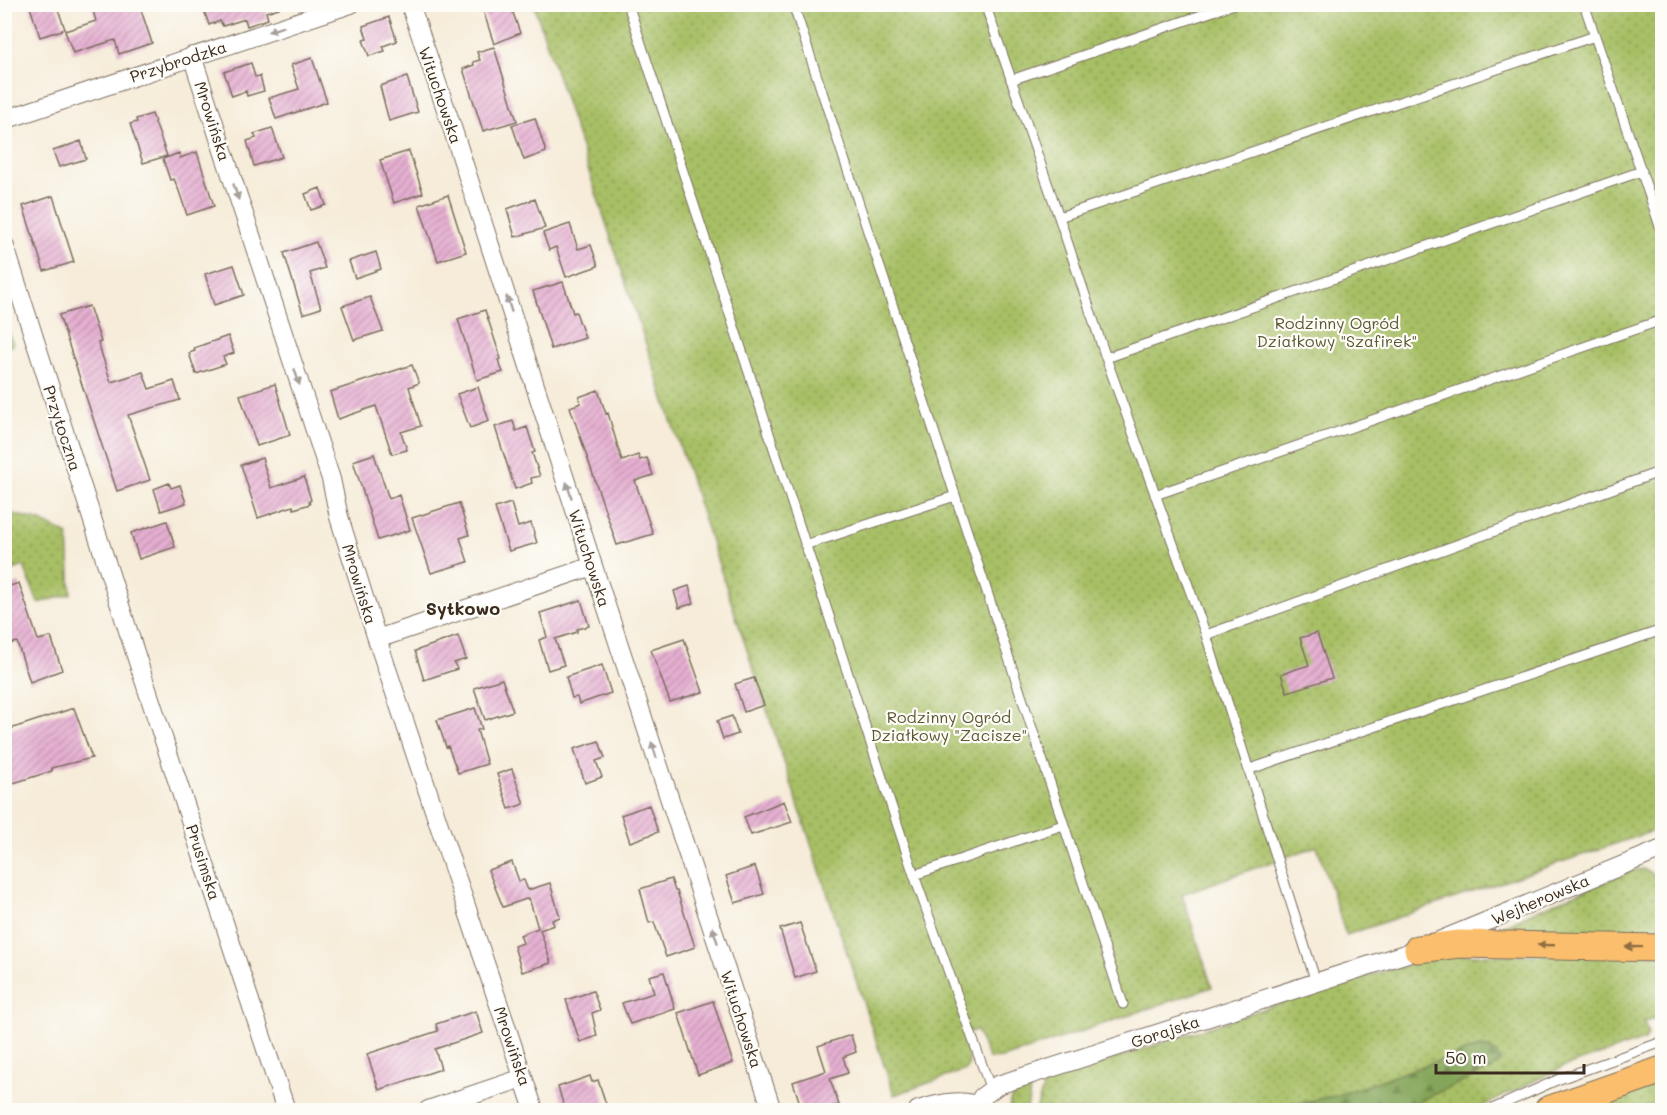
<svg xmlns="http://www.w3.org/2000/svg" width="1667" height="1115" font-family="Mali,sans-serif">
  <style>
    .grass { fill: url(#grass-dots); stroke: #717442; stroke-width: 1.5 }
    .forest { fill: url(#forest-firs); stroke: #60683c; stroke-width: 1.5 }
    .park { fill: #a7bf65; stroke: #717442; stroke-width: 1.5 }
    .building { fill: url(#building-hatch) }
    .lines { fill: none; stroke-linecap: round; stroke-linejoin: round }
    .service-casing { stroke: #7c6e5f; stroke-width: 11 }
    .minor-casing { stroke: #7c6e5f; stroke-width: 20 }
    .primary-casing { stroke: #7c6e5f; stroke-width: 29 }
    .service { stroke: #fff; stroke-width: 9 }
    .minor { stroke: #fff; stroke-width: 18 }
    .primary { stroke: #fabe6d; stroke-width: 27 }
    .oneway { fill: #a79f9a }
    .oneway2 { fill: #916d42 }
    .labels { text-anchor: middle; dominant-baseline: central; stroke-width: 4.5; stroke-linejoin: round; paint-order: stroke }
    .street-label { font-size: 16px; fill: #3b2a1e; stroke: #fdfcf7 }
    .park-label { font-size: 16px; fill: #5b5733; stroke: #fdfcf7 }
    .neighbourhood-label { font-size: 18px; font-weight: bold; fill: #3b2a1e; stroke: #fdfcf7 }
  </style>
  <defs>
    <pattern id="grass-dots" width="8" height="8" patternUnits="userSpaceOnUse" patternTransform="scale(1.5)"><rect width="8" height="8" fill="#a7bf65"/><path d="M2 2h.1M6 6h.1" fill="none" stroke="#899b53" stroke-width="1.8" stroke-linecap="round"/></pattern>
    <pattern id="forest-firs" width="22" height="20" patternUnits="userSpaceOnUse" patternTransform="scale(1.5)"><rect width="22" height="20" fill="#85a65a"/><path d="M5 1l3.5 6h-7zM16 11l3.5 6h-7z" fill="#6e874a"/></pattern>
    <pattern id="building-hatch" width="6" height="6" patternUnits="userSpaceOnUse" patternTransform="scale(1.5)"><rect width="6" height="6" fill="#e6b0d2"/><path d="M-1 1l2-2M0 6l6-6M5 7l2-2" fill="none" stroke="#bc8faa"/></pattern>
  </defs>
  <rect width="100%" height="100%" fill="#fdfcf7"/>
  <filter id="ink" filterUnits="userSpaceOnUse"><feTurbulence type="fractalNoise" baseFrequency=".0167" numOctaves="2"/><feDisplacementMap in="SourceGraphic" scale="12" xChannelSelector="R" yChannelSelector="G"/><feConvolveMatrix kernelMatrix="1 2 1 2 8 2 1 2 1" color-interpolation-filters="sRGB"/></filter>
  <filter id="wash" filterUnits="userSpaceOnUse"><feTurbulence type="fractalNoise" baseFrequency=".008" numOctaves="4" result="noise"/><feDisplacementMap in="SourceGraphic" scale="24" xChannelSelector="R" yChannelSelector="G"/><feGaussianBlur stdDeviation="1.35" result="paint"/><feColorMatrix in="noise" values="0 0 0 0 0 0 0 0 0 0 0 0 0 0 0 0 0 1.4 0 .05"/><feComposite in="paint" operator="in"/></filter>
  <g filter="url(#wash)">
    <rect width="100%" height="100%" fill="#f6ecd9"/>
    <path class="grass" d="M534 5H1662V828L1346 935 1317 846 1182 894 1212 987 1003 1058 989 1059 976 1030 962 1035C966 1047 973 1059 966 1070L894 1095Z
      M5 512 41 521 68 535 71 594 38 603 24 566 5 573Z
      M1642 869C1667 873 1662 916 1662 938H1479L1537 910 1631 871Z
      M1662 954V1031L1660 1030 1655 1018 1644 1021 1648 1034 1645 1040 1563 1067 1475 1110H1036L1043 1088 1042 1083 1347 981 1424 961 1455 955Z
      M1662 1082V1102L1637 1110H1584Z
      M1031 1086 1027 1110H1010C1007 1095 1019 1091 1031 1086Z"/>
    <path class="forest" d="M1479 1047C1490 1047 1498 1051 1500 1062L1489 1070 1398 1110H1278L1299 1103 1338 1095Z"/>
    <path class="park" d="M4 318 13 345 5 350H4Z"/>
    <g id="blocks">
      <path class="building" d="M29 4H56L65 29 40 37Z
        M91 4H139L152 43 119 54 115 40 73 53 65 31 96 21Z
        M202 4H278L279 8 266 12 268 19 247 26 245 19 223 26 220 21 209 25Z
        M481 4H510L520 33 494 44Z
        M389 17 397 41 383 46 385 51 369 56 363 40 367 39 363 26Z
        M494 47 517 121 483 131 463 69 474 65 473 62 480 60 477 52Z
        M312 58 327 102 276 119 269 98 299 89 291 65Z
        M251 63 255 77 260 76 264 91 247 96 246 91 232 96 224 72Z
        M407 77 418 112 389 121 380 86Z
        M152 114 167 156 143 163 130 124 137 122 136 119Z
        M535 118 546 152 524 160 512 125Z
        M272 128 282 157 254 166 247 141 256 138 254 134Z
        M81 141 86 159 59 167 53 151Z
        M409 151 423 193 394 203 380 160Z
        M197 152 214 206 187 215 179 191 174 179 170 180 163 159 179 153 180 158Z
        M320 188 326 205 311 210 305 194Z
        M448 195 466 252 438 261 419 205Z
        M53 196 74 262 44 271 23 206Z
        M535 199 545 228 515 237 507 209Z
        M570 224 578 249 591 245 598 266 566 277 556 247 549 250 543 233Z
        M316 242 325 268 310 273 321 308 303 314 284 253Z
        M376 252 381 269 355 278 349 261Z
        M234 265 244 295 214 305 205 274Z
        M563 282 573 313 576 312 585 338 551 349 533 291Z
        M370 297 383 331 354 340 342 306Z
        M89 306 101 342 98 343 111 382 143 372 149 389 174 381 180 400 128 415 150 480 117 491 59 315Z
        M485 310 501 359 498 360 503 372 477 380 458 319Z
        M228 336 234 353 223 357 226 364 196 374 189 353 195 351 194 348Z
        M412 365 419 383 409 387 421 426 401 432 407 450 392 454 376 406 338 419 330 392Z
        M275 384 290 435 257 446 240 395Z
        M478 387 489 421 470 428 457 394Z
        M598 390 606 414 608 413 622 461 638 455 640 460 647 458 653 475 635 481 653 534 617 545 570 407 581 403 579 397Z
        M513 421 516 431 527 427 535 452 532 453 540 476 531 478 532 483 515 489 495 427Z
        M374 454 389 499 399 495 410 530 378 540 353 461Z
        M262 458 271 488 304 477 311 500 309 501 310 504 294 509 293 506 258 518 241 465Z
        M169 483 171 488 180 485 186 503 161 511 154 489Z
        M459 503 469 535 460 538 468 562 431 573 412 518Z
        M511 503 518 527 531 523 537 543 509 551 495 508Z
        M167 521 175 547 139 559 131 533Z
        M19 583 38 640 51 637 62 670 30 682 17 642 4 646V588Z
        M689 586 694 603 679 608 674 591Z
        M581 600 589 626 577 629V632L555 639 564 665 548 670 539 640 547 637 540 613Z
        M1317 633 1332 678 1287 692 1281 674 1309 665 1300 638Z
        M458 636 466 659 454 663 457 669 424 680 415 651Z
        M684 639 703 692 670 702 651 650Z
        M602 665 611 693 579 704 577 697 572 698 566 677Z
        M754 678 764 705 744 712 735 684Z
        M502 679 513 711 485 720 474 688Z
        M74 708 92 758 51 768 52 771 4 786V731Z
        M475 708 482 729 477 730 487 764 458 773 448 746 446 747 437 720Z
        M732 716 738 734 723 739 717 721Z
        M599 741 605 758 596 761 602 777 585 783 574 749Z
        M512 769 524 804 509 809 497 774Z
        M784 801 792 822 751 835 744 817Z
        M649 805 658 832 630 842 621 815Z
        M512 862 519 881 524 880 528 890 550 883 560 917 552 920 554 925 540 930 551 963 522 972 514 946 523 943 520 935 538 928 529 898 503 907 488 870Z
        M755 866 764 894 735 903 726 876Z
        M671 879 675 891H677L695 947 666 957 654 922 649 923 640 889Z
        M800 923 816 971 795 978 780 929Z
        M664 972 675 1009 630 1024 622 1003 654 993 649 976Z
        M593 991 600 1010 592 1013 597 1036 580 1042 566 1000Z
        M713 1001 733 1063 698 1075 678 1013Z
        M476 1011 483 1033 435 1049 441 1069 379 1090 367 1054 438 1031 436 1024Z
        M851 1035 856 1052 843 1057 848 1073 830 1079 839 1105 823 1110H802L793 1082 826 1071 818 1046Z
        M590 1076 592 1082 598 1080 608 1110H565L558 1087Z"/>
    </g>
  </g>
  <g filter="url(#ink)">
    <use href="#blocks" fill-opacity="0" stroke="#7c6e5f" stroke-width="1.5"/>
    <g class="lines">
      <defs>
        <path id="service" d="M628 4 914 875 991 1090
          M793 4 1123 1004
          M985 4 1059 217 1106 358 1206 635 1316 982
          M1584 4 1662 232
          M1011 80 1234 4
          M1059 217 1595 36
          M1106 358 1642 171
          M1155 495 1662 320
          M805 545 955 496
          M1206 635 1662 471
          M1250 769 1662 630
          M914 875 1063 825
          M1490 1110 1557 1080 1662 1042"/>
        <path id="minor" d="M410 4 450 121 593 566 772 1110
          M192 56 331 479 339 517 377 639 534 1110
          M4 120 351 4
          M4 244 141 671 286 1110
          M377 639 593 566
          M977 1105 982 1097 998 1085 1417 950 1662 849
          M428 1110 523 1078
          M918 1110C941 1103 965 1097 986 1110"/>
        <path id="primary" d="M1418 949 1459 944 1662 948
          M1548 1110 1662 1070"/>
      </defs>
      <use href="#service" class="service-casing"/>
      <use href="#minor" class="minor-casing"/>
      <use href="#primary" class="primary-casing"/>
      <use href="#service" class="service"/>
      <use href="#minor" class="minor"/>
      <use href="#primary" class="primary"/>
    </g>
    <defs><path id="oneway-solid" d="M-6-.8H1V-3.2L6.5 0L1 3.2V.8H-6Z" transform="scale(1.5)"/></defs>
    <g class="oneway">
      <use href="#oneway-solid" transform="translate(276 29) rotate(162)"/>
      <use href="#oneway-solid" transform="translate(236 192) rotate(72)"/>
      <use href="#oneway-solid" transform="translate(509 304) rotate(-108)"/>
      <use href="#oneway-solid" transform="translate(297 377) rotate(72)"/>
      <use href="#oneway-solid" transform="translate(569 490) rotate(-108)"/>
      <use href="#oneway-solid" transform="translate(654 750) rotate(-108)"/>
      <use href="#oneway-solid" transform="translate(715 935) rotate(-108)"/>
    </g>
    <g class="oneway2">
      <use href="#oneway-solid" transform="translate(1546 945) rotate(-178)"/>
      <use href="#oneway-solid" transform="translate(1634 947) rotate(-179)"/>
    </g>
  </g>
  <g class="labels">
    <g class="street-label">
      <text transform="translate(178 61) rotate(-18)">Przybrodzka</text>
      <text transform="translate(441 95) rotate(71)">Wituchowska</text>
      <text transform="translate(213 121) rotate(72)">Mrowińska</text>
      <text transform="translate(63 428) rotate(72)">Przytoczna</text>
      <text transform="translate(590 558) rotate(72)">Wituchowska</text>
      <text transform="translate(360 584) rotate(73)">Mrowińska</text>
      <text transform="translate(204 862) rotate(72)">Prusimska</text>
      <text transform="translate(1540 899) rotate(-23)">Wejherowska</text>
      <text transform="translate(742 1019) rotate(72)">Wituchowska</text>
      <text transform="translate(1165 1031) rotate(-18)">Gorajska</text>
      <text transform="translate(513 1046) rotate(71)">Mrowińska</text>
    </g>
    <g class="park-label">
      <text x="1337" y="322">Rodzinny Ogród<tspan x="1337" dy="18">Działkowy "Szafirek"</tspan></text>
      <text x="949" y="716">Rodzinny Ogród<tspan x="949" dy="18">Działkowy "Zacisze"</tspan></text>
    </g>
    <g class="neighbourhood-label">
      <text x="463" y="608">Sytkowo</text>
    </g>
  </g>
  <rect width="1667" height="1115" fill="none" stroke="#fdfcf7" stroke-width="24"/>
  <path d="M1436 1064v9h148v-9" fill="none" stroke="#3b2a1e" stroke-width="3"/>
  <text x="1445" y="1064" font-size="18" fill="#3b2a1e" stroke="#fdfcf7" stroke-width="4.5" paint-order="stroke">50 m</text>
</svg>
